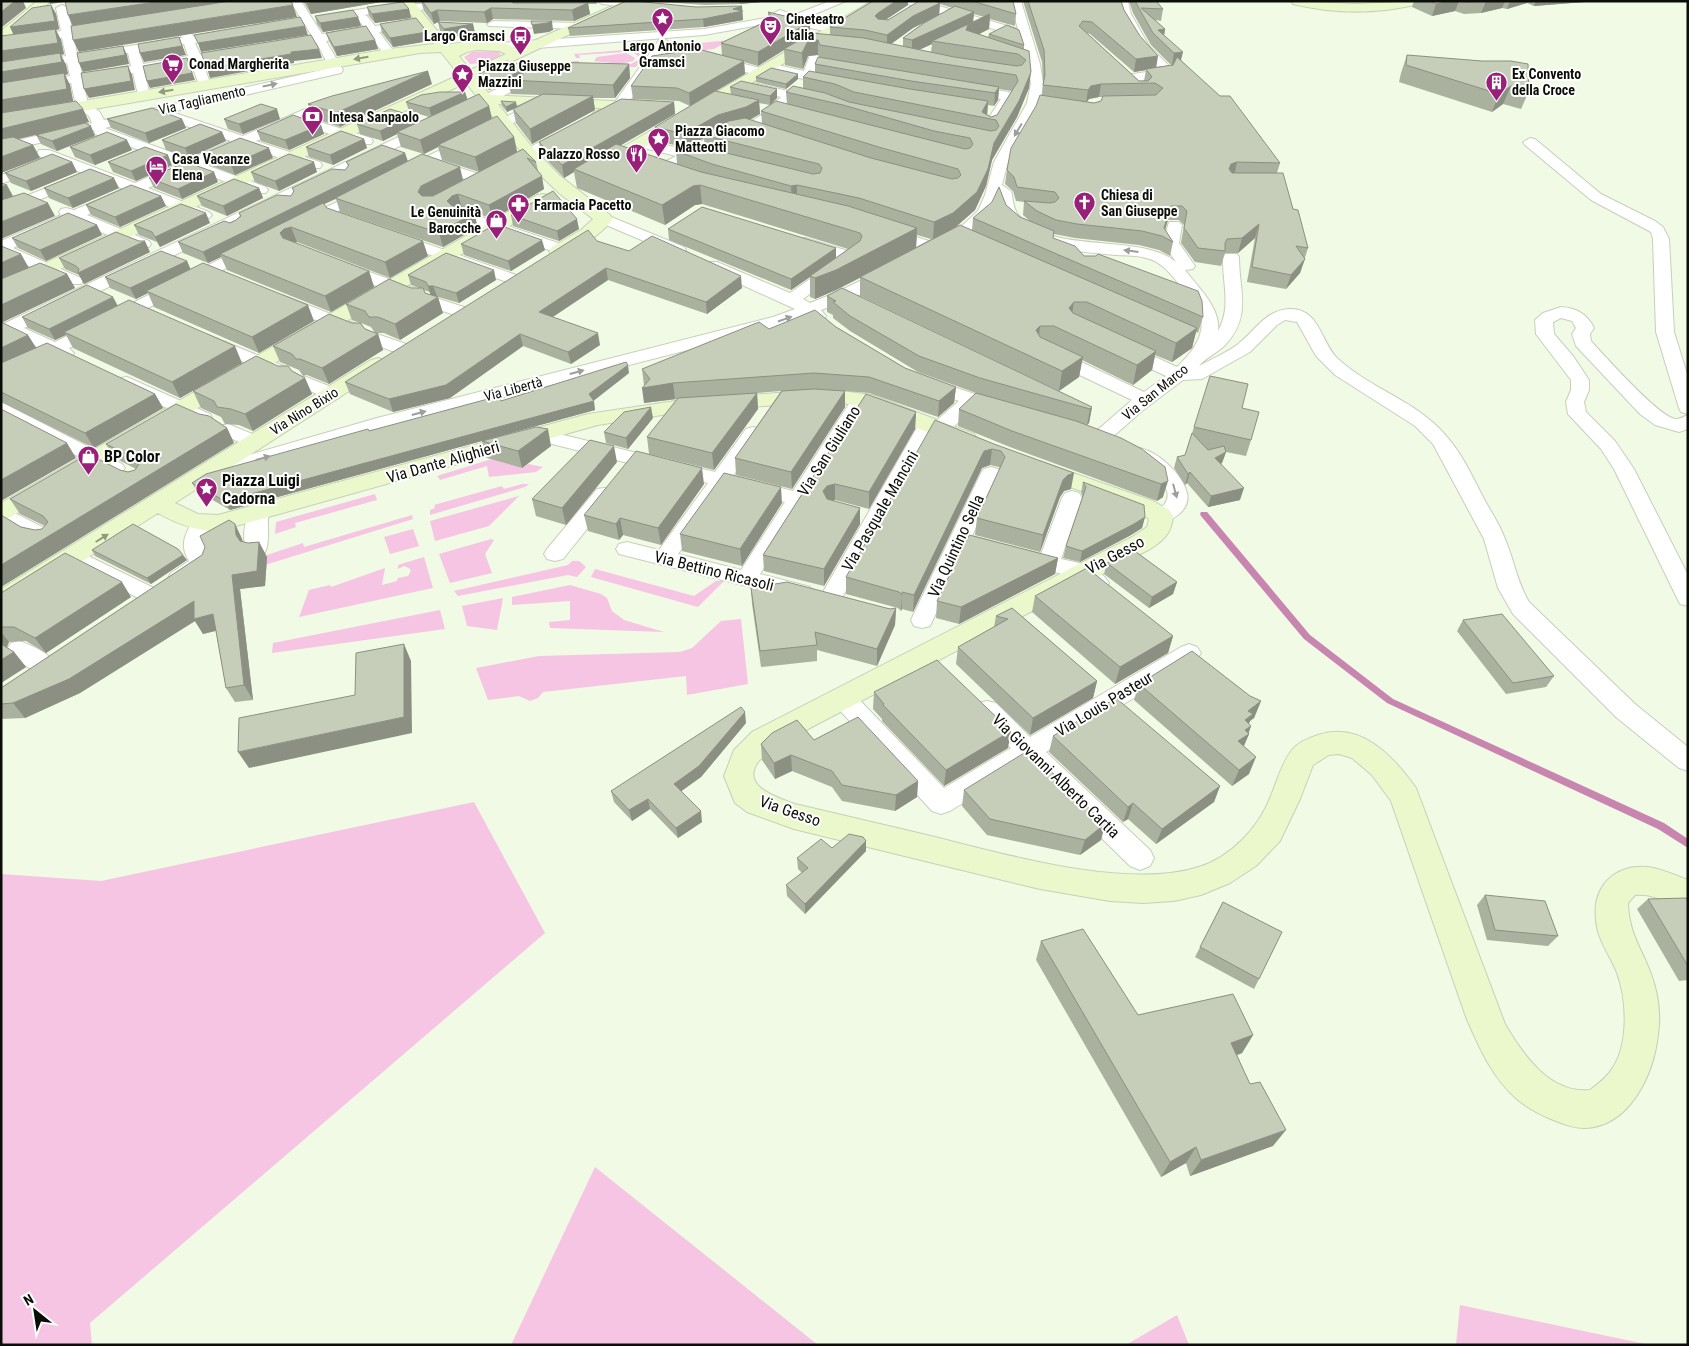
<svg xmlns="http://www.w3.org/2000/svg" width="1689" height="1346" font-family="'Roboto Condensed',sans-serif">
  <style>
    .green { fill: #f5c5e3 }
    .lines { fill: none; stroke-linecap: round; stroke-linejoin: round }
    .stream { fill: #c785b0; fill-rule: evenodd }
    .street-casing { stroke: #c7cfba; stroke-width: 2 }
    .secondary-casing { stroke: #c7cfba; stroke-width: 2 }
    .street { fill: #fff; fill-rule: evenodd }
    .secondary { fill: #eaf8cc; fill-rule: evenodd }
    .wall { fill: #aab19f; fill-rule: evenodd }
    .shaded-wall { fill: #8b9082 }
    .building { fill: #c6ceb9; stroke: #8b9082 }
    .oneway { fill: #919a7d }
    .oneway2 { fill: #9d9f9c }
    .labels { text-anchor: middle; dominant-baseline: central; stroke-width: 4; stroke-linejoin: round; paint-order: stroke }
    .far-poi-label { font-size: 14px; font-weight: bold; fill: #0b0e07; stroke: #fff; text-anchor: start }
    .far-street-label { font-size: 14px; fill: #0b0e07; stroke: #fff }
    .street-label { font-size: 16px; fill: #0b0e07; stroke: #fff }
    .poi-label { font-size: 16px; font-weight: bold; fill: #0b0e07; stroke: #fff; text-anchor: start }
  </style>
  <rect width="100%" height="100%" fill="#f1fae4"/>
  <path class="green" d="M730 40 714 49 665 55 671 46Z
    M650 48 636 67 563 66 574 61H579L578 64H631L638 60 639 57 634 53 625 52 579 55 580 58H576L574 54Z
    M495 51 499 52 501 55 484 63 470 64 464 57 472 52Z
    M626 53 635 58 633 61 620 64 594 61 597 57Z
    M492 459 522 468 528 464 543 467 536 472 489 477 487 466 440 480 437 476Z
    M522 484H529L525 487 430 515V510L435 508 434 505 502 486 504 489Z
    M375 494 377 500 295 523 296 527 275 534 276 522Z
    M519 496 489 526 435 541 430 521Z
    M412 515 413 519 265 565 267 555 303 543 304 547Z
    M413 529 419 546 390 554 384 537Z
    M491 539 494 540 485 554 492 573 450 583 439 554Z
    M424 557 433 588 299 617 309 590 330 585 331 587 385 568 382 585 397 581 398 578 408 576 411 571 409 568 404 566 398 569V565Z
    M572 561H579L586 567 577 577 568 575 458 596 454 591 568 565Z
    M595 569 694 596 716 581H724L698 607 591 577Z
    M570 585 601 594 607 598 612 611 624 620 664 632 550 628 549 622 570 620V601L512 605V597Z
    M503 598 497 630 467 626 462 606Z
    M440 610 445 629 272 653 273 643Z
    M741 619 748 684 687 695 686 676 543 692 538 698 530 701 519 696 488 700 476 668 539 656 680 652 692 648 721 621Z
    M474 802 545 933 90 1323 92 1345H1V874L101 881Z
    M595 1167 818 1345H511Z
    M1460 1305 1650 1345H1456Z
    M1177 1315 1189 1345H1126Z"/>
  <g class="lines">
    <path class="stream" d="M1201 512H1207L1310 635 1393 699 1664 823 1688 839V848L1658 829 1387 703 1304 639 1201 516 1200 514Z"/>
    <defs>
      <path id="street" d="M169 1H180L193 36 227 31 233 34 227 37 195 43 200 54 235 48 241 52 235 56 202 61 211 85 205 89 199 85 191 63 144 71 150 95 144 99 138 95 133 73 83 81 88 104 99 111 104 120 330 68 316 42 283 48 277 44 283 40 312 36 290 1H301L322 34 364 27 357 18 359 16 324 21 320 20 318 18 320 16 399 3 403 4 405 6 403 8 364 15 367 16 375 26 413 20 419 23 413 26 379 32 395 53 393 56H385L369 34 326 41 343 70 341 73 172 112 243 136 305 109 342 98 347 99 348 102 347 105 307 118 371 138 373 141 371 144H361L296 123 256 141 320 162 322 165 320 168H310L244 146 203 164 266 187 268 190 266 193H256L191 169 148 188 209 212 212 215 209 218H199L136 194 87 215 149 241 151 244 149 247H137L74 221 13 248 81 278 83 281 81 284H69L1 254V241L61 215 59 212 61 209 66 208 74 210 123 189 39 156 37 153 39 150H49L135 183 178 164 95 134 94 130 1 152V144L92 123 89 116 76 106 71 83 1 95V87L70 76 67 63 1 74V66L66 56 62 38 1 47V40L61 31 56 8 62 5 68 8 72 29 103 25 109 28 103 31 74 36 77 54 182 38ZM184 44 188 56 143 64 139 52ZM128 53 131 66 82 74 79 61ZM156 116 231 141 190 159 105 128Z
        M229 1H240L278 73 276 76 272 77 266 73Z
        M441 1H476L471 4 411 11 405 8 411 5Z
        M597 1C610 1 647 0 656 6L650 9 602 4Z
        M830 1H846L803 19 838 28 840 30 838 32 834 33 801 26 787 20 704 35 498 51 492 47 498 43 704 29 776 16 774 13 780 10 794 15Z
        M903 1H922L1018 29 1010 1H1021L1040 64 1043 83 1042 93 1035 113 1008 162 1002 185 1011 191C1013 198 1013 207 1017 213 1046 257 1138 231 1176 262L1163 243 1169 222H1179L1182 225 1179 243 1195 266 1193 269 1185 270C1198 287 1221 308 1218 331 1232 306 1222 283 1223 257L1225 254H1237L1239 257C1239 291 1252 315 1226 344 1218 353 1206 357 1199 366 1211 359 1227 353 1238 344 1256 330 1265 310 1290 309 1319 308 1321 342 1337 358 1370 389 1418 401 1447 437 1463 455 1473 478 1484 499 1491 512 1500 525 1505 539 1514 560 1517 582 1529 602L1635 704 1688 747V771L1679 768 1617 718 1513 614 1498 588 1484 539 1433 444 1415 426 1335 375 1316 356 1297 322 1285 320 1277 325 1250 352 1202 379 1183 380 1142 411 1108 441 1101 443 1094 441 1091 437 1094 433 1132 400 1046 359 1043 355 1046 351 1052 350 1058 351 1144 392 1166 376 1117 353 1114 349 1117 345 1123 344 1129 345 1177 367C1193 352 1210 330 1197 308 1192 300 1186 294 1181 287 1172 275 1161 261 1146 258 1137 255 1126 256 1116 255 1076 251 1008 248 998 199L991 213 980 226 941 251H929L880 235 877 232 880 229 885 227 935 243 964 224 978 211 985 195 994 162 1027 103 1031 83 1021 37 904 3Z
        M1117 1H1128L1131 14 1149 46 1173 70 1170 76 1130 82 1126 81 1124 78 1126 75 1160 70C1140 51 1123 29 1117 1Z
        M493 21 579 23 585 26 579 29 489 26 487 24Z
        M663 38 669 42 625 108 603 119H593L591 116 593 113 615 102 659 40Z
        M820 40 826 44 814 76 808 80 766 70 767 72 765 75 761 76 709 63 707 60 713 56 764 69 763 67 765 64 769 63 804 71 814 44Z
        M538 70 544 74 542 77 472 111 467 112 461 108 462 105Z
        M745 81 822 99 823 102 817 106 792 100 770 122 752 132 730 136 700 153 702 156 700 159C696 160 692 159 688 160 661 171 672 178 639 168L637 165 639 162 644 161 659 165 676 156 636 146 634 143 636 140 641 139 686 150 721 130 743 126 760 116 781 97 741 88 739 85 741 82Z
        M967 86 1009 92 1015 96 994 131 989 132 982 128 1001 99 963 93 961 90Z
        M542 99 547 100 548 103 547 106 439 161 485 176 487 179 485 182H475L428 167 410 176H400L398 173 400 170Z
        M428 123 433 124 435 127 433 130 24 328 55 342 246 246H258L260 249 258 252 69 348 74 353 71 357 65 358 56 355 1 381V369L41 349 10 334 1 337V325Z
        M568 128 575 132 573 135 510 168 505 169 498 165 500 162Z
        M1530 138 1535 139 1601 194 1655 221 1663 227 1669 239 1674 332 1688 377V414L1681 412 1679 408 1656 332 1653 239 1651 232 1591 200 1525 145 1523 142Z
        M38 161 45 165 43 168 1 184V175Z
        M76 176 81 177 83 180 81 183 1 215V206Z
        M366 188 371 189 373 192 371 195 307 227H297L294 224 297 221Z
        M461 210 567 246 569 249 567 252H555L456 218 453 215 456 212Z
        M604 214 684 247 686 250 684 253H672L599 222 596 219 599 216Z
        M396 233 519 276 521 279 519 282H507L391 241 388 238 391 235Z
        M805 238 858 254 860 257 803 299 810 303 837 292 883 270H895L897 273 895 276 849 300 821 310 826 316 824 320 818 321 807 316 785 325 391 426 251 467 215 473 208 471 205 467 208 463 249 455 377 418 773 317 795 309 705 268 703 265 705 262H717L790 293 840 258 800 246 797 243 800 240Z
        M342 262 419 290 421 294 419 298H407L336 270 334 267 336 264Z
        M282 295 359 325 362 329 359 333 353 334 347 333 276 304 274 300 276 296Z
        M436 298 467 308 469 312 467 316 461 317 430 307 428 303 430 299Z
        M1561 307C1577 308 1587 314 1594 328L1590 334 1591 341C1603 354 1662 421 1677 419 1680 419 1685 416 1688 415V429L1679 432 1655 425 1640 414 1576 346 1572 334 1576 328 1572 321 1561 318 1553 322 1554 334 1573 356 1589 380V390L1584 402 1586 412 1615 441 1634 469 1688 575V606L1680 604 1677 598 1614 469 1601 449 1568 414 1566 402 1571 390V380L1536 334 1535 320 1543 313Z
        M377 334 409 345 412 349 409 353 403 354 397 353 371 343 368 339 371 335Z
        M208 335 286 367 289 371 286 375 280 376 274 375 202 344 199 340 202 336Z
        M127 377 210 414 212 418 210 422 203 424 196 422 121 386 118 382 121 378Z
        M306 377 339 390 341 394 339 398 332 400 325 398 300 386 297 382 300 378Z
        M925 378 1006 404 1008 408 1006 412 999 414 975 406C964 416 950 436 934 432L838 605 830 607 822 605 819 599 919 424 922 420 929 418 936 421 959 401 919 387 916 383 919 379Z
        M861 394 868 396 870 400 760 574 810 587 813 592 810 597 802 600 619 554 616 549 619 544 627 542 659 550 708 483 532 439 529 435 532 431 539 429 715 472 746 429 753 427 760 429 763 433 733 476 793 491 854 396ZM725 487 785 502 741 570 678 554Z
        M1 402 122 464 125 468 122 472 115 474 108 472 1 416Z
        M228 424 262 438 265 442 262 446 255 448 248 446 221 434 218 430 221 426Z
        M1140 448C1159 453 1182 473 1187 493 1191 511 1169 525 1154 521L1151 516 1154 511 1164 505C1180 484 1139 466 1130 454L1133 450Z
        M991 467 998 469 1001 473 972 536 1041 554 1062 498 1065 493 1072 491 1079 493 1082 498 1061 559C1079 563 1099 566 1109 583L1106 588C1093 592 1087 585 1077 578L966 549 930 626 922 628 914 626 911 620 981 473 984 469Z
        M604 488 611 489 614 494 611 499 563 559 555 561 547 559 544 554 547 549 597 489Z
        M259 505 266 507 269 512C266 525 271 543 264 554L256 556 248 554C241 542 244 519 252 507Z
        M1 506 52 532 56 537 52 542C35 547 16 530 1 522Z
        M202 516 209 518 212 523C203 537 203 549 212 563 204 575 185 587 171 583L168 578 171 573 189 561C179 545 185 533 195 518Z
        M74 549 160 591 163 596 160 601 152 604 144 601 66 561 63 556 66 551Z
        M19 641C32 645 52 655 59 667L55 673C53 674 50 675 47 676 38 676 12 657 7 649L11 643Z
        M1189 644 1197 647 1201 653 1197 659 1046 752 1150 850 1154 858 1150 866 1140 870 1130 866 1026 764 950 811 941 814 932 811 833 703 830 697 833 691 842 688 851 691 944 788 1011 748 978 717 975 710 978 703 987 701 996 703 1030 737 1181 647Z"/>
      <path id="secondary" d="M37 1H51L6 41 1 42V31Z
        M400 1H413L448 44C466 43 502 37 516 49L623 1H640L477 78 490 95 653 103 655 106 653 109 648 110 498 104 532 147 559 175 610 215 613 219C603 233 568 259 552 255L549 251 552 247 581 230 593 219 559 193 538 173 466 83 1 296V283L459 75 441 52 420 53 1 125V115L389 49 434 44ZM477 50 499 51 506 54 470 70 459 56 467 52Z
        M872 1H888L604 171H592L590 168 592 165Z
        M1291 1 1356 4 1421 1 1419 4C1378 14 1334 14 1293 4Z
        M543 194 549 195 552 199 549 203 9 518 1 521V503L537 195Z
        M378 358 385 360 388 364 385 368 175 503 198 514 218 515 588 414 675 401 777 393 842 391 872 395 974 434 977 439 974 444 966 446 958 444 860 406 842 403 777 405 675 413 598 425 218 531C196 531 177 524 158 513L10 607 1 610V589L371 360Z
        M1039 461 1153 501 1169 510 1173 516C1172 533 1163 541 1150 549L772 748C768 753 762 757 758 762 740 787 779 798 795 804 842 815 888 826 935 837 1007 855 1127 890 1199 867 1231 857 1258 828 1270 798 1277 782 1281 764 1292 750 1298 742 1309 738 1318 735 1361 721 1393 756 1416 788L1505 1024C1523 1055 1550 1094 1590 1090 1598 1084 1606 1078 1612 1069 1629 1044 1627 1000 1617 973 1610 955 1597 939 1596 920 1592 887 1614 864 1648 867 1662 869 1675 875 1688 880V912C1669 905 1656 893 1635 895L1628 903C1629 934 1641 947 1651 974 1658 993 1661 1015 1658 1034 1654 1074 1630 1127 1584 1128 1572 1128 1561 1123 1551 1119 1539 1114 1528 1108 1518 1100 1492 1078 1479 1047 1466 1017L1391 801 1372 775 1352 758 1339 754 1329 755 1313 765 1300 799 1280 841 1256 866 1230 883 1201 895 1174 901 1143 903 1110 901 1040 889 794 829 747 812 735 803 724 776 734 750 752 732 1132 537 1147 527 1149 519 1137 511 1031 473 1028 468 1031 463Z"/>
    </defs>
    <use href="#street" class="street-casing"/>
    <use href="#secondary" class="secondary-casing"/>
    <use href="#street" class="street"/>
    <use href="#secondary" class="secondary"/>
  </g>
  <path class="wall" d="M303 1H387L311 14Z
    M421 1H596L597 4H588L590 14 574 21 493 19 487 23 440 21 438 22 473 24 475 33 446 38 440 31 438 22 434 24 424 11Z
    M647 1H771L740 4 705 5Z
    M919 1H1013L1016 14 1015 26 990 19 989 29 979 34 988 37 989 34 1024 45V49L1029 88 1017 117 992 160 986 186 975 210 957 226 972 230 973 218 1006 205 1020 217 1030 221 1023 215 1024 202 1016 201 1013 191 1005 184 1007 170 1042 95 1043 83 1042 62 1023 1H1121L1124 10 1156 67 1171 65 1151 45 1133 13 1129 1H1156L1163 9 1161 21 1155 20 1165 29 1164 36 1181 60 1280 163 1277 173 1293 209 1308 248 1300 273 1286 289 1247 282 1255 238 1238 253H1225L1221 266 1195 262 1181 243 1184 225 1179 220H1168L1165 230 1173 242 1170 256 1159 250 1139 245 1075 238 1054 234 1053 238 1084 256 1203 317 1198 333 1196 332 1192 348 1172 362 1155 355 1152 370 1133 385 1082 360 1079 377 1059 391 860 296V278L836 290 815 299 810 297V277L791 290 669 240 668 229 836 248V258L848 249 702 204 695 205 665 225 577 188 574 172 564 178 541 154 539 142 674 102 675 114 620 146 677 164 676 151 683 147 657 141 655 127 731 95 730 87 777 89V98L770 105 787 104 786 92 803 88V77L815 72V64L819 57 818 55 808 56 803 69 785 65 784 50 758 66 744 62 745 74 690 106 679 101 633 99 631 86 722 55 721 43 768 20V12L810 22V34L830 35V27L908 5 886 19 888 20ZM940 4 953 8 939 15ZM974 14 984 17 973 22ZM923 23 903 38V46L891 44 913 28ZM1087 33 1090 34 1134 72 1146 70 1144 81H1139ZM932 44 931 52 919 50ZM999 89 1012 91 997 115 991 117 987 115 988 105 994 106 998 100ZM1099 97H1103L1101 101 1094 103 1087 102 1089 99ZM759 103 770 105 761 111 762 124 750 120 760 114ZM704 138 705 148 692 145ZM917 235 931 239 916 247Z
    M1414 1H1597L1534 6 1527 3 1507 9 1502 8 1481 13 1464 14 1455 11 1432 16 1412 7Z
    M51 5 56 14 59 29 56 30 61 40 64 54 61 55 66 65 68 74 65 75 70 85 73 101 83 109 89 122 43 133 95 136 57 151 41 144 36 135 18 139 33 145 40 158 1 173 13 34Z
    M367 7 409 9 411 18 375 23 369 16Z
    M742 11 743 20 704 27 570 36 568 28Z
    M315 16 358 17 361 26 323 32 317 24Z
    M380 24 427 32 429 41 393 47 382 33Z
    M326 33 375 40 378 49 337 56 329 41Z
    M1407 55 1529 91 1521 109 1503 104 1492 112 1399 82 1401 73Z
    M629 64 630 78 615 98H593L595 110 532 144 516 123 513 109 507 112 502 106 501 101 517 106 540 95 511 94 508 82 489 90 480 79 479 74 529 70Z
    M798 74V79L786 89 756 82V77Z
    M432 84 340 127 313 118 308 104Z
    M465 92 467 99 489 106 492 119 514 137 517 152 479 172 442 160 438 147 424 154 401 147 397 134 383 141 360 134 357 124H415L429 117 409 111 406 102Z
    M107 119H182L186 128 149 143 111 128Z
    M224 119H280L243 134 228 129Z
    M321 125 324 134 289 150 261 141 257 131Z
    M222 132 226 141 189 158 166 150 162 140Z
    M364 139 367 148 333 165 309 157 306 147Z
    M70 147 132 150 95 165 75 157Z
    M523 149 536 162 538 171 544 189 493 219 462 208 460 209 478 227 443 247 340 212 336 199 324 204 327 208 428 256 390 278 297 242 295 243 369 271 374 287 331 312 227 270 221 257 208 263 183 253 178 242 236 220 240 216 239 213 291 196 294 192 292 188 345 170 348 166 346 162 405 153 408 162 463 180Z
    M203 154 273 158 235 175 207 164Z
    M72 162 77 172 31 191 11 183 5 173Z
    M108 162 172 165 136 181 113 172Z
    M251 172H317L279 191 255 182Z
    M149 178 218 182 182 199 154 188Z
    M44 188H119L73 208 49 198Z
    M259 188 263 198 227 216 202 206 197 196Z
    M161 196 166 206 120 227 91 215 86 205Z
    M511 215 579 229 559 241 513 226Z
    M210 223 160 247 157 242 139 235 134 225Z
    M97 225 102 235 46 261 18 248 12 238Z
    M597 241 742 288 707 314 608 280 553 317 600 345 571 364 523 346 450 398 393 412 350 394 345 382Z
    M461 244 545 250 511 271 464 255Z
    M1 246 29 268 67 274 75 288 2 322 36 348 155 394 163 408 94 448 1 402Z
    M150 252 84 284 79 275 65 269 59 258Z
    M187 261 191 270 314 321 259 353 154 307 148 293 136 299 110 288 105 277Z
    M408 275 496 280 459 303 435 296 443 313 400 340 384 333H376L378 334 383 350 329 384 307 375 303 376 299 370 280 362 273 346 352 323H360L352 320 346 304 411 288H419L411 285ZM423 290 430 292 431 295 425 293ZM361 323 371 327 375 333 365 329Z
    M827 296 1092 407 1089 423 1087 425 1165 467 1163 497 1157 501 1010 447 958 426 959 409 976 393 918 372 850 331 833 318V315L827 312Z
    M117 306 242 363 180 398 73 348 66 335 55 340 28 328 22 317Z
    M836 327 905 368 956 387 954 403 938 417 869 393 845 391V407L792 489 736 475 735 458 781 391 757 393 758 409 714 470 649 454 647 437 678 399 644 403V385L642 369 769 329Z
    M292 371 305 378 312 394 253 431 239 425 225 424 221 417 201 408 193 391Z
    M629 373 593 401 595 410 230 510 197 491 192 483 369 431 501 401Z
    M866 394 916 412 915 429 869 509 835 500 833 501 860 508V524L824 586 764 571 763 555Z
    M1242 408 1251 440 1246 456 1226 452 1222 463 1221 464 1240 500 1208 507 1187 483 1185 485 1174 468 1177 457 1185 455 1194 427Z
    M653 418 628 449 606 443 604 432Z
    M227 428 234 443 1 587V515L21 527 35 530 42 529 45 526 20 514 10 499 120 470 128 472 135 470 136 469 115 458 106 444Z
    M482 441 551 446 522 468 487 458Z
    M994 444 1071 489 1064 491 1060 497 1040 552 975 535 977 518 1000 469 999 467 990 465 982 468 913 612 902 609 901 611 898 608 846 594V577Z
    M617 462 566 525 536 516 532 499Z
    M1083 482 1145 517 1142 528 1131 535 1080 562 1063 558 1066 546 1083 497 1081 493Z
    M704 484 661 545 623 535 619 540 588 531 584 515Z
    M782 503 742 566 682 551 680 534Z
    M235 524 242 539 243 542 248 543 259 542 267 557 265 586 240 589 253 700 235 702 226 688 216 631 203 634 195 621 80 693 25 718 1 719V688L202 555Z
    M92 550 187 560 151 584 95 556Z
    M1058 558 1055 574 959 624 936 618 937 601Z
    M1107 563 1177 582 1173 594 1149 608 1104 574Z
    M751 588 890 609 896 608 895 625 877 666 817 650V661L761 667 752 604Z
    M1 593 131 597 46 653 26 641 9 642 7 648 14 652 26 667 1 683Z
    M1035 596 1173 636 1168 653 1115 684 1032 612Z
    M1012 608 1097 681 1093 698 1030 735 956 664 958 647 994 627 996 616Z
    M1463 620 1554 676 1546 687 1506 694 1457 631Z
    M1139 684 1250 696 1261 701 1254 718 1250 721 1249 724 1251 726 1248 733 1249 734 1244 746 1249 774 1232 786 1134 700Z
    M874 692 1008 748 944 786 882 721V719L873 709Z
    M746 723 701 777 681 791 702 822 678 838 650 809 632 821 614 802 611 791Z
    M1053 736 1220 786 1214 802 1156 844 1128 819 1123 822 1049 752Z
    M814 740 918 781 917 797 895 811 842 801 832 787 792 771 775 779 762 760 761 744Z
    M964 790 1105 824 1101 840 1080 855 987 835 962 806Z
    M832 848 866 851 805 914 787 896 786 885 802 873 798 869 797 858Z
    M1485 895 1558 936 1548 946 1487 940 1477 905Z
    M1648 899 1688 901V980L1679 981 1637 909Z
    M1223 902 1259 979 1254 989 1195 957Z
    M1041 941 1138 1015 1253 1035 1242 1053 1237 1055 1273 1146 1190 1176 1186 1163 1161 1177 1036 960Z"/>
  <path class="shaded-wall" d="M15 1H23L26 8 1 28V12Z
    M49 1H69L50 4Z
    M162 1H238L73 27 68 15Z
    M316 1H387L311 14 307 3Z
    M740 1H771L740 4Z
    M896 1H908V5L878 25 875 16 878 13Z
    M1449 1H1459L1455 11 1432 16 1436 4Z
    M1486 1H1505L1502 8 1481 13Z
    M1510 1H1528L1527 3 1507 9Z
    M1536 1H1597L1534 6Z
    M588 3 590 14 574 21 572 10Z
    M940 3 939 15 913 28 887 47V35L913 16Z
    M51 5 56 14 59 29 56 30 61 40 64 54 61 55 66 65 68 74 65 75 70 85 73 101 1 113V51L14 36 10 27Z
    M293 5 297 17 79 52 73 40Z
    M742 6 743 20 704 27 703 19Z
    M491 8 493 19 487 23 484 12Z
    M409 9 411 18 375 23 372 14Z
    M437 10 440 21 434 24 431 13Z
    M974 12 973 23 990 14 989 29 967 40 932 41V44L912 53V40Z
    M358 17 361 26 323 32 320 23Z
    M552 21 553 30 549 32 534 34 532 25Z
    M810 22V35L784 49V50L758 66V52Z
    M473 24 475 33 446 38 444 29Z
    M305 26 308 35 201 52 198 43Z
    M1165 29 1163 42 1158 30Z
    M427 32 429 41 393 47 390 38Z
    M179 37 186 55 144 62 140 53Z
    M375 40 378 49 337 56 334 47Z
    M818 40V55L808 56 803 69 802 53 808 41Z
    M123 46 127 55 129 64 83 72 79 63Z
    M319 49 322 58 294 61V63L210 78 207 68 291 52Z
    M1183 52 1180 64 1172 66 1174 53Z
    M1158 56 1156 69H1146V70L1134 72 1136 59Z
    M187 58 195 80 150 88 147 81Z
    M744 61 745 74 690 106 689 93Z
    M629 64 630 78 615 98 613 85Z
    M128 66 132 75 135 90 89 98 84 89Z
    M529 67 530 71 508 80V82L489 90 488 86Z
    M428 71 432 84 340 127 336 113Z
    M1031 72 1029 88 1017 117 992 160 986 186 975 210 952 230 933 240 934 222 994 143Z
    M798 74V79L786 89V84Z
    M1101 84 1099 97 1089 99 1086 103 1088 90 1091 86Z
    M1511 86 1503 104 1492 112 1499 94Z
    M999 87 998 100 994 106 995 93Z
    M777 89V98L770 105V96Z
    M465 92 468 101 432 118 429 108Z
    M593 96 595 110 532 144 530 129Z
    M759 100 760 114 747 121 703 135 704 138 686 148 684 134 718 115Z
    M988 101 987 117 982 112Z
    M516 102 517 107 507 112 506 107Z
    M674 102 675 114 577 170 574 169V172L564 178 562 165Z
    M489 106 492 120 438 145V147L424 154 420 140Z
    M83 109 89 122 1 143V129Z
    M277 109 280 119 243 134 239 124Z
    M413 116 416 125 397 132V134L383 141 380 131Z
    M182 119 186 128 149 143 145 133Z
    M321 125 324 134 289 150 285 140Z
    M91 126 95 136 57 151 52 141Z
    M222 132 226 141 189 158 185 148Z
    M514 137 517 152 479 172 475 157Z
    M364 139 367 148 333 165 330 155Z
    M127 140 132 150 95 165 90 155Z
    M33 145 40 158 1 173V157Z
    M269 148 273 158 235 175 231 165Z
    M405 153 408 162 223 255 220 254 221 257 208 263 203 252Z
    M168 155 172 165 136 181 131 171Z
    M72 162 77 172 31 191 26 181Z
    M314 162 317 172 279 191 275 181Z
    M1237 162 1234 176 1229 169 1231 164Z
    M460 167 463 180 425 200 418 192 421 186Z
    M214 172 218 182 182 199 178 189Z
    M542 176 544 189 493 219 489 205Z
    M114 178 119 188 73 208 68 198Z
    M7 185 14 198 1 204V187Z
    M700 185 702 204 695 205 665 225 662 205 693 186Z
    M797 185V202L792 203 791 186Z
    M259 188 263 198 227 216 223 206Z
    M458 194 462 208 455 210 447 201 452 196Z
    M161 196 166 206 120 227 115 217Z
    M48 203 55 216 1 239V222Z
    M1171 206 1168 220 1163 236 1164 228Z
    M206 213 210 223 160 247 155 237Z
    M474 213 478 227 443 247 439 233Z
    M577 219 579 229 559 241 557 231Z
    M1259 224 1255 238 1238 253 1242 238Z
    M97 225 102 235 46 261 40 250Z
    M291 227 297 242 289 244 286 248 280 233 284 229Z
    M917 228 916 248 836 290 815 299V278Z
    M542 240 545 250 511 271 508 261Z
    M145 241 150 252 84 284 78 273Z
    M423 241 428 256 390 278 385 262Z
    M836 248V259L791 290V279Z
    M21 254 29 268 1 281V263Z
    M1305 259 1300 273 1286 289 1291 275Z
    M187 261 191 271 146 291 148 293 136 299 130 288Z
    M606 268 608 280 542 324 539 312Z
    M494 270 496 280 459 303 456 293Z
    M369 271 374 287 331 312 325 296Z
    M67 274 75 288 1 323V305Z
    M741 276 742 288 707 314 706 302Z
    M428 286H433L437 296 431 297Z
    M113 297 119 308 64 332 66 335 55 340 49 329Z
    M438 297 443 313 400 340 395 324Z
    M1074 302 1071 321 1069 308Z
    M308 305 314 321 259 353 252 337Z
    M1040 326 1038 345 1036 330Z
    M1197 328 1192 348 1172 362 1176 343Z
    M598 333 600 345 571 364 568 352Z
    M378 334 383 350 329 384 322 368Z
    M520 334 523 346 450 398 393 412 389 399Z
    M28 335 37 349 1 367V348Z
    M235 346 242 363 180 398 172 382Z
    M1156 351 1152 370 1133 385 1137 365Z
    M1083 357 1079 377 1059 391 1062 371Z
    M628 365 629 373 592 402 594 401 595 410 230 510 225 501 589 394Z
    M305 378 312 394 253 431 245 414Z
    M673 383 675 399 644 403 642 388Z
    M956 387 954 403 938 417 939 401Z
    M845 391V407L792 489 791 472Z
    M757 393 758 409 714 470 712 453Z
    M155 394 163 408 94 448 85 433Z
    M651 407 653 418 628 449 626 438Z
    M1092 407 1089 423 1087 425 1090 409Z
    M916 412 915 429 869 509V492Z
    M227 428 234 443 1 587V565Z
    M548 429 551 446 522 468 518 451Z
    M67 443 76 458 1 501V480Z
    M614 446 617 462 566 525 562 508Z
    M992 449 990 465 982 468 913 612 914 595 984 451Z
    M1226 452 1222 463 1212 469 1215 458Z
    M702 468 704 484 661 545 658 528Z
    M1190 472 1187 483 1185 485 1188 474Z
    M1074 473 1071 489 1064 491 1060 497 1040 552 1043 535 1063 480 1068 475Z
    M1168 481 1163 497 1157 501 1161 484Z
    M835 484V500L827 502 823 491 827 486Z
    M781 487 782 503 742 566 740 549Z
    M1244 488 1240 500 1208 507 1211 496Z
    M860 508V524L824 586V569Z
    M1145 517 1142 528 1131 535 1080 562 1082 551Z
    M620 518 623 535 619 540 616 524Z
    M235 524 242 539 244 549 236 535Z
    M259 542 267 557 265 586 240 589 253 700 244 685 232 575Z
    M183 555 187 560 151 584 147 578Z
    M1058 558 1055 574 959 624 961 607Z
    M122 582 131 597 46 653 35 638Z
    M1177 582 1173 594 1149 608 1152 597Z
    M902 592V609L901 611 902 595Z
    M194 601 213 614 222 629 203 634 195 621 80 693 25 718 13 703Z
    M896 608 895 625 877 666V649Z
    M1 632 9 642 5 650 14 652 26 667 1 683Z
    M1173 636 1168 653 1115 684 1120 667Z
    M404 644 411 661 412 733 249 768 238 752 404 717Z
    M1097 681 1093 698 1030 735 1033 718Z
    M1261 701 1254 718 1250 721 1246 729 1251 726 1248 735 1249 734 1242 750 1231 757 1248 711Z
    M745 712 746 723 701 777 676 795 674 784Z
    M1011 731 1008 748 944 786 946 770Z
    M791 755 792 771 775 779 774 763Z
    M1256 757 1249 774 1232 786 1239 770Z
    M918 781 917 797 895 811 896 795Z
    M1220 786 1214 802 1156 844 1162 829Z
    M648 799 650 809 632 821 629 810Z
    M1133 803 1128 819 1123 822 1128 807Z
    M701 811 702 822 678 838 676 828Z
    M1105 824 1101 840 1080 855 1085 840Z
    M866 841V851L805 914V904Z
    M1253 1035 1242 1053 1221 1061 1231 1043Z
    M1286 1130 1273 1146 1190 1176 1201 1160Z
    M1196 1147 1186 1163 1161 1177 1170 1162Z"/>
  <path class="building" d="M1 1H15L1 12Z
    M65 1H162L68 15Z
    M230 1H291L293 5 73 40 71 26Z
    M422 1H511L513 3H588L572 10 491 8 484 12 437 10 431 13Z
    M626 1H634L696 7 742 6 733 9 743 11 703 19 568 28Z
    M873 1H896L878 13 875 16 878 19 888 20 919 1H935L940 3 913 16 887 35 865 30 830 27Z
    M972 1H1013L1016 14Z
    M1028 1H1121L1124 10 1140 36 1158 56 1136 59 1092 22 1083 21 1079 26 1139 81H1148L1152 77 1146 69 1173 65 1177 57 1220 96H1230L1280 163 1237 162 1231 164 1229 169 1232 173H1283L1293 209 1298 210 1308 248 1296 246 1305 259 1291 275 1252 267 1259 224 1242 238 1227 239 1225 243V251L1198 248 1184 228 1187 211 1182 206H1171L1164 228 1173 242 1162 236 1142 231 1077 224 1056 220 1037 211 1024 201 1050 203 1055 202 1059 198 1055 192 1017 187 1014 177 1007 170 1011 148 1036 106 1040 95 1094 103 1101 101 1103 96 1156 95 1163 88 1155 83 1101 84 1091 86 1088 90 1043 85 1045 75 1044 50Z
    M1135 1H1156L1163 9 1141 8 1165 29 1158 30 1183 52 1174 53 1153 33Z
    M1430 1H1449L1436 4Z
    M1466 1H1482L1468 2Z
    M403 2 409 9 372 14 367 7Z
    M51 5 55 21 10 27 32 8Z
    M955 6 974 12 912 40 903 38 924 23Z
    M353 10 358 17 320 23 315 16Z
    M768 12 810 22 758 52 721 43 769 20 772 16Z
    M990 14 968 25 966 30 1029 51 1031 72 1019 101 994 143 988 169 977 192 953 213 934 222 859 198 797 185 791 186 712 164 676 151 689 144 813 174 820 173 822 168 819 164 703 135 729 121 745 118 871 158 952 179 958 178 961 175 958 169 882 148 761 111 776 101 965 149 970 148 973 144 970 138 934 131 843 105 786 92 793 86 825 93 849 102 991 131 996 130 999 126 996 120 854 92 835 84 803 77 809 71 910 89 988 101 982 112 991 117 997 115 1018 81 1016 75 820 45 818 40 808 41 802 53 784 49 812 33 864 38 954 57 1017 66 1022 65 1026 60 1018 54 932 41Z
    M300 17 305 26 198 43 194 35Z
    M416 18 427 32 390 38 380 24Z
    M531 21H552L547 23 532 25Z
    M438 22 473 24 444 29Z
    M1007 25 1019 30 1024 45 989 34Z
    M366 26 375 40 334 47 326 33Z
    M55 29 58 43 1 51V36Z
    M311 35 319 49 291 52V54L207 68 201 53Z
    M179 37 182 46 140 53 138 44Z
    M123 46 125 55 79 63 77 53Z
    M698 49 744 61 689 93 677 88 631 86 652 56Z
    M60 53 62 62 1 72V62Z
    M1407 55 1482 61H1511L1528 64 1529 91 1511 86 1499 94 1406 65Z
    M818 57 999 87 995 93 911 81 815 64Z
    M187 58 192 73 147 81 143 66Z
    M507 61 529 67 488 86 479 74Z
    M546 62 629 64 613 85 508 80Z
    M128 66 131 81 84 89 81 73Z
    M771 68 798 74 786 84 756 77Z
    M428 71 336 113 308 104 332 96Z
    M64 73 67 89 1 100V83Z
    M741 81 777 89 770 96 730 87Z
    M715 91 759 100 746 107 718 115 684 134 655 127Z
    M440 92H465L429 108 406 102 421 95Z
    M479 94 489 106 420 140 397 132Z
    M543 94 593 96 530 129 513 109Z
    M621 99 674 102 562 165 539 142Z
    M76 101 83 109 1 129V113Z
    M501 101 516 102 506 107Z
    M261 104 277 109 239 124 224 119Z
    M152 108 182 119 145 133 107 119Z
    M390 109 413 116 380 131 357 124Z
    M293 115 321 125 285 140 257 131Z
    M497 116 514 137 475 157 438 145Z
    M85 123 91 126 52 141 36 135Z
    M200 124 222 132 185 148 162 140Z
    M341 131 364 139 330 155 306 147Z
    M107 132 127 140 90 155 70 147Z
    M13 137 33 145 1 157V139Z
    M240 138 269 148 231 165 203 154Z
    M616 144 701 172 848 206 917 228 836 270 815 278 810 276 860 241 862 236 860 233 700 185 693 186 662 205 574 169Z
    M382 145 405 153 203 252 178 242 224 221 230 223 236 220 241 216 239 213 277 195 291 196 294 191 292 188 332 169 345 170 349 165 346 162Z
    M145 147 168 155 131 171 108 162Z
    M523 149 536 162 527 158 542 176 489 205 458 194 452 196 447 201 451 205 474 213 439 233 335 198 422 154 460 167 421 186 418 192 422 196H433Z
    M52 154 72 162 26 181 5 173Z
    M289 154 314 162 275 181 251 172Z
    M186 162 214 172 178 189 149 178Z
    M90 169 114 178 68 198 44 188Z
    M234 179 259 188 223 206 197 196Z
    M1 183 7 185 1 187Z
    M131 185 161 196 115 217 86 205Z
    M999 187 1006 205 1020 217 1054 231 1053 238 1075 246 1084 256H1096L1098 254 1198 291 1202 301 1203 317 973 218 992 202Z
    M553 191 577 219 557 231 511 215Z
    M24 193 48 203 1 222V200Z
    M323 203 327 208 423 241 385 262 291 227 284 229 280 233 283 238 369 271 325 296 220 254Z
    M181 204 206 213 155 237 152 232 134 225Z
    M702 207 836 248 791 279 668 229Z
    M68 213 97 225 40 250 12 238Z
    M496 224 542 240 508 261 461 244Z
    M960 225 1197 328 1176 343 1087 302H1074L1069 308 1073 313 1156 351 1137 365 1054 326H1040L1036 330 1040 337 1083 357 1062 371 860 277Z
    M588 230 597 241 629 251 652 236 741 276 706 302 606 268 539 312 598 333 568 352 520 334 446 385 389 399 345 382Z
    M116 232 139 241H145L78 273 79 269 76 266 59 258Z
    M1 246 21 254 1 263Z
    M161 251 187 261 130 288 105 277Z
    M446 253 494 270 456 293 433 286H428L426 282 408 275Z
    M40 263 67 274 1 305V279Z
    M203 263 308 305 252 337 146 291Z
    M389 279 411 288H423L425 293 438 297 395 324 378 317H369L365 311 346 304Z
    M87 285 113 297 49 329 22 317Z
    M842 288 1092 407 1090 409 980 378 919 356 850 316 833 302 836 301 827 296Z
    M129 300 235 346 172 382 64 332Z
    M815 310 836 327 905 368 956 387 939 401 869 377 814 373 673 383 642 388 650 379 642 369 759 322 769 329Z
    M329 314 352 323H360L365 329 378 334 322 368 300 359H296L292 354 273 346Z
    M1 322 28 335 1 348Z
    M47 343 155 394 85 433 1 392V363Z
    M256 356 278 366H288L292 371 305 378 245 414 231 409 217 407 214 401 193 391Z
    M626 362 628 365 589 394 594 401 225 501 192 483 206 474 368 429 369 431 499 396 501 401Z
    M1210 376 1248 384 1242 408 1259 412 1251 440 1194 427Z
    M814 389 845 391 791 472 735 458 782 391Z
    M757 393 712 453 647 437 678 398Z
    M976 393 1076 421 1121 438 1142 449 1165 467 1168 481 1161 484 1012 431 959 409Z
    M866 394 916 412 869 492 835 484 827 486 823 491 827 499 860 508 824 569 763 555Z
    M176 404 199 414 209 416 227 428 1 565V515L21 527 35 530 42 529 48 522 43 516 10 499 88 454 120 470 128 472 135 470 139 464 136 459 106 444Z
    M651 407 626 438 604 432 624 412Z
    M1 409 67 443 1 480Z
    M935 420 994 444 1074 473 1068 475 1063 480 1043 535 977 518 1005 457 1001 451 992 449 984 451 914 595 902 592V595L899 592 846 577Z
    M536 427 548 429 518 451 482 441Z
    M1192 433 1208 450 1224 446 1226 452 1215 458 1244 488 1211 496 1190 472 1188 474 1177 457 1185 455Z
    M590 440 614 446 562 508 532 499Z
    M636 451 702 468 658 528 620 518 616 524 584 515Z
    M724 473 781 487 740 549 680 534Z
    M1083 482 1144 505 1145 517 1134 524 1082 551 1066 546 1086 487Z
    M229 520 235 524 236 535 240 541 248 543 259 542 257 571 232 575 244 685 226 688 213 614 194 619V601L69 679 13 703 1 704V688L202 555 205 547 200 536Z
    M133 524 178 549 183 555 147 578 92 550Z
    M969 535 1058 558 961 607 937 601Z
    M1132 549 1177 582 1152 597 1107 563Z
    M65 553 122 582 35 638 14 627H1V593Z
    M1087 568 1173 636 1120 667 1035 596Z
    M787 582 890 609 896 608 877 649 815 632 817 645 760 651 751 588Z
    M1012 608 1097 681 1033 718 958 647 1008 619 996 616Z
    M1502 614 1554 676 1513 683 1463 620Z
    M1 644 14 652 1 660Z
    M404 644V717L238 752 239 718 355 695 356 653Z
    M1192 651 1250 696 1261 701 1248 711 1253 714 1245 720 1251 726 1245 730 1249 734 1238 741 1256 757 1239 770 1139 684Z
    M937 660 1011 731 946 770 883 705 884 704 874 692Z
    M1116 698 1220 786 1162 829 1133 803 1128 807 1053 736Z
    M741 707 745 712 699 766 674 784 701 811 676 828 648 799 629 810 611 791Z
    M858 717 918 781 896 795 842 785 832 771 791 755 774 763 761 744 772 733 797 720 814 740Z
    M1029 750 1105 824 1085 840 990 819 964 790Z
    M849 834 863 837 866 841 805 904 786 885 808 868 797 858 821 839 832 848Z
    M1485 895 1545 901 1558 936 1495 930Z
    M1686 898 1688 901V966L1648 899Z
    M1223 902 1282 932 1259 979 1200 947Z
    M1083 929 1138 1015 1233 994 1253 1035 1231 1043 1250 1084 1260 1082 1286 1130 1201 1160 1196 1147 1170 1162 1041 941Z"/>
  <defs><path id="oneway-solid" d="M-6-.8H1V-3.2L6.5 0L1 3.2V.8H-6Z" transform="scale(1.25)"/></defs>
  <g class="oneway">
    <use href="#oneway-solid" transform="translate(361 58) rotate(170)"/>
    <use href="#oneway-solid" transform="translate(166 91) rotate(170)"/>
    <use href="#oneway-solid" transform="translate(102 538) rotate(-32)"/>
  </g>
  <g class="oneway2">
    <use href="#oneway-solid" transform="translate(270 85) rotate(-12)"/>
    <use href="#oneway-solid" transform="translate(1018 130) rotate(121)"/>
    <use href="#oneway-solid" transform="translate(1131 251) rotate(-173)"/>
    <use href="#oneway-solid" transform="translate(785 319) rotate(-19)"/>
    <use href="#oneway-solid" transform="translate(577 372) rotate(-15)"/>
    <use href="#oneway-solid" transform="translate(419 413) rotate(-15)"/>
    <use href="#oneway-solid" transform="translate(263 458) rotate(-16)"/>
    <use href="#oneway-solid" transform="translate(1175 491) rotate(75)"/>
  </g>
  <defs>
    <symbol id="sight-pin" viewBox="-11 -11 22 30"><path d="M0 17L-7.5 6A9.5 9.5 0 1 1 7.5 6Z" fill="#992079" stroke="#fff"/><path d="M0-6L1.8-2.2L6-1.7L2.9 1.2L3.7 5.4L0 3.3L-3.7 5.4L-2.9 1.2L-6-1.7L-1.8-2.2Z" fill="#fff"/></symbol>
    <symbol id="theatre-pin" viewBox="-11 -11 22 30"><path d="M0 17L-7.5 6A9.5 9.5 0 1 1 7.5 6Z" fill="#992079" stroke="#fff"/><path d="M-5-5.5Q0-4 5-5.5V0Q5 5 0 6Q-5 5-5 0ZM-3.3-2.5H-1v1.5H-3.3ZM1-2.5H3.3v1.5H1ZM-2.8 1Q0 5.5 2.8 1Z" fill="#fff"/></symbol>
    <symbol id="bus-pin" viewBox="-11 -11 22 30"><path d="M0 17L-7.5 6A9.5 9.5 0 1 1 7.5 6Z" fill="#992079" stroke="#fff"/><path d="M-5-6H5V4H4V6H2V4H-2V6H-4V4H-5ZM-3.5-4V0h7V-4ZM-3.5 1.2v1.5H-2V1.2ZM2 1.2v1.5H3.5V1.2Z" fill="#fff"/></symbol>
    <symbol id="supermarket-pin" viewBox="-11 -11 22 30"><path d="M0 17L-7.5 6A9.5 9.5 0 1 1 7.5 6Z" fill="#992079" stroke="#fff"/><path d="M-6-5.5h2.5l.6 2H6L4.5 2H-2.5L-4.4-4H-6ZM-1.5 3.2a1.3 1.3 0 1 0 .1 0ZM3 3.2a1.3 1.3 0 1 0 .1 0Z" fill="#fff"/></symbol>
    <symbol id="building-pin" viewBox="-11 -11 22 30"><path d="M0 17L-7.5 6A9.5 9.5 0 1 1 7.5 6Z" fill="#992079" stroke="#fff"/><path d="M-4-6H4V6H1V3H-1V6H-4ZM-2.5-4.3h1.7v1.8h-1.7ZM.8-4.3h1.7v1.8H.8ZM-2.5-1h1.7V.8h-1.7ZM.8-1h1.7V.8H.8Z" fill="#fff"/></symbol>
    <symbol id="bank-pin" viewBox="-11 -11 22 30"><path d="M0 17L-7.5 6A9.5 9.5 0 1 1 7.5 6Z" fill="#992079" stroke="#fff"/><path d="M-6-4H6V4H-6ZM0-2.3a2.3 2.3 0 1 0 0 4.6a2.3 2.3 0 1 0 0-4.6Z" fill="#fff"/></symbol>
    <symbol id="restaurant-pin" viewBox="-11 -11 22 30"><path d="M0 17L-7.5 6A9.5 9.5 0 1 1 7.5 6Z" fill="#992079" stroke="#fff"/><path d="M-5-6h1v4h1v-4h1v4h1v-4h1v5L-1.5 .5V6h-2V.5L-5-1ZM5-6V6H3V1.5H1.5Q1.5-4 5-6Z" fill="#fff"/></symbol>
    <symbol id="hotel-pin" viewBox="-11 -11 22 30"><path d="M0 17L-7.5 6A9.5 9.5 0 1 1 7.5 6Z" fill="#992079" stroke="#fff"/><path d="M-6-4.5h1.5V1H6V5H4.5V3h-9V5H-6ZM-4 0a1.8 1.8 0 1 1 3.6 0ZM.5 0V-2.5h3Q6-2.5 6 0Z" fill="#fff"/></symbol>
    <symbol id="church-pin" viewBox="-11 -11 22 30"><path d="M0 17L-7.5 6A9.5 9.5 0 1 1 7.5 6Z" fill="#992079" stroke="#fff"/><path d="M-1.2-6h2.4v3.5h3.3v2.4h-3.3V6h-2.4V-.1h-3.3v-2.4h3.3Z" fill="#fff"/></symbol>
    <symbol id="pharmacy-pin" viewBox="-11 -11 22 30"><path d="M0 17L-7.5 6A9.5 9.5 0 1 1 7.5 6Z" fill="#992079" stroke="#fff"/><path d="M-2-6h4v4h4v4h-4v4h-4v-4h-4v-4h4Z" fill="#fff"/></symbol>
    <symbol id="shop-pin" viewBox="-11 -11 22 30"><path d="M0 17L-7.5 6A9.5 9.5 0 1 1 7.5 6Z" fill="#992079" stroke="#fff"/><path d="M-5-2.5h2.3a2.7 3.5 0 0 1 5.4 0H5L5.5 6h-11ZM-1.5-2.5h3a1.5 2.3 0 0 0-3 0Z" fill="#fff"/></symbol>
  </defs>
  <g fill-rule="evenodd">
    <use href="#sight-pin" x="650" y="6" width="25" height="34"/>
    <use href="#theatre-pin" x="758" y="14" width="25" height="34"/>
    <use href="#bus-pin" x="508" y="24" width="25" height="34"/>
    <use href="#supermarket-pin" x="160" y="52" width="25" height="34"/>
    <use href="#sight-pin" x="450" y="62" width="25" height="34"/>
    <use href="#building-pin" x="1484" y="70" width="25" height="34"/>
    <use href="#bank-pin" x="300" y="104" width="25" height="34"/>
    <use href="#sight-pin" x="646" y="126" width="25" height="34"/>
    <use href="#restaurant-pin" x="624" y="142" width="25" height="34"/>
    <use href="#hotel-pin" x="144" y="154" width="25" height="34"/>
    <use href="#church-pin" x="1072" y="190" width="25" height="34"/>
    <use href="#pharmacy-pin" x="506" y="192" width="25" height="34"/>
    <use href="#shop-pin" x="484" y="208" width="25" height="34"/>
    <use href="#shop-pin" x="76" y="444" width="25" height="34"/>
    <use href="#sight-pin" x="194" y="476" width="25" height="34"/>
  </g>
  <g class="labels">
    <g class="far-poi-label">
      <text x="786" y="19">Cineteatro<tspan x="786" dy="16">Italia</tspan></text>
      <text x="505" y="36" text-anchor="end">Largo Gramsci</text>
      <text x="662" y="46" text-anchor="middle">Largo Antonio<tspan x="662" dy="16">Gramsci</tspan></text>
      <text x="189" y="64">Conad Margherita</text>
      <text x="478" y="66">Piazza Giuseppe<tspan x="478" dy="16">Mazzini</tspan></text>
      <text x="1512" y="74">Ex Convento<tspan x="1512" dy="16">della Croce</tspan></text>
      <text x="329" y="117">Intesa Sanpaolo</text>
      <text x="675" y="131">Piazza Giacomo<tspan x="675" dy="16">Matteotti</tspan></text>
      <text x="620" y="154" text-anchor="end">Palazzo Rosso</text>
      <text x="172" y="159">Casa Vacanze<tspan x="172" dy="16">Elena</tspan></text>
      <text x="1101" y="195">Chiesa di<tspan x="1101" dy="16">San Giuseppe</tspan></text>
      <text x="534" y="205">Farmacia Pacetto</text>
      <text x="481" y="212" text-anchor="end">Le Genuinità<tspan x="481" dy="16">Barocche</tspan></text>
    </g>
    <g class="far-street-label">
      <text transform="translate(202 100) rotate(-13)">Via Tagliamento</text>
      <text transform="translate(513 389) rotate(-15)">Via Libertà</text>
      <text transform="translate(1155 392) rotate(-39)">Via San Marco</text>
      <text transform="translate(304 411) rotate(-32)">Via Nino Bixio</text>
    </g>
    <g class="street-label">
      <text transform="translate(829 451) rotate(-58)">Via San Giuliano</text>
      <text transform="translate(443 462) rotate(-16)">Via Dante Alighieri</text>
      <text transform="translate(880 511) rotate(-60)">Via Pasquale Mancini</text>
      <text transform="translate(956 546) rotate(-65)">Via Quintino Sella</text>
      <text transform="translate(1115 555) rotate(-28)">Via Gesso</text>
      <text transform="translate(714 571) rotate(14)">Via Bettino Ricasoli</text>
      <text transform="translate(1104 704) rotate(-31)">Via Louis Pasteur</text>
      <text transform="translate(1056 776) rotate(44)">Via Giovanni Alberto Cartia</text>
      <text transform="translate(790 811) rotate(19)">Via Gesso</text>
    </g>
    <g class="poi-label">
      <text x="104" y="456">BP Color</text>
      <text x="222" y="480">Piazza Luigi<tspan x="222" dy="18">Cadorna</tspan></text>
    </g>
  </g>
  <rect width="1689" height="1346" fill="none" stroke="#0b0e07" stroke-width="5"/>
  <g transform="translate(35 1311) rotate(330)" stroke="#ffffff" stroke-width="4" paint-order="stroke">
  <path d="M0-4L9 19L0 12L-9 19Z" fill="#0b0e07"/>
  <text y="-8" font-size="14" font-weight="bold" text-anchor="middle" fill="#0b0e07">N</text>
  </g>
</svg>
